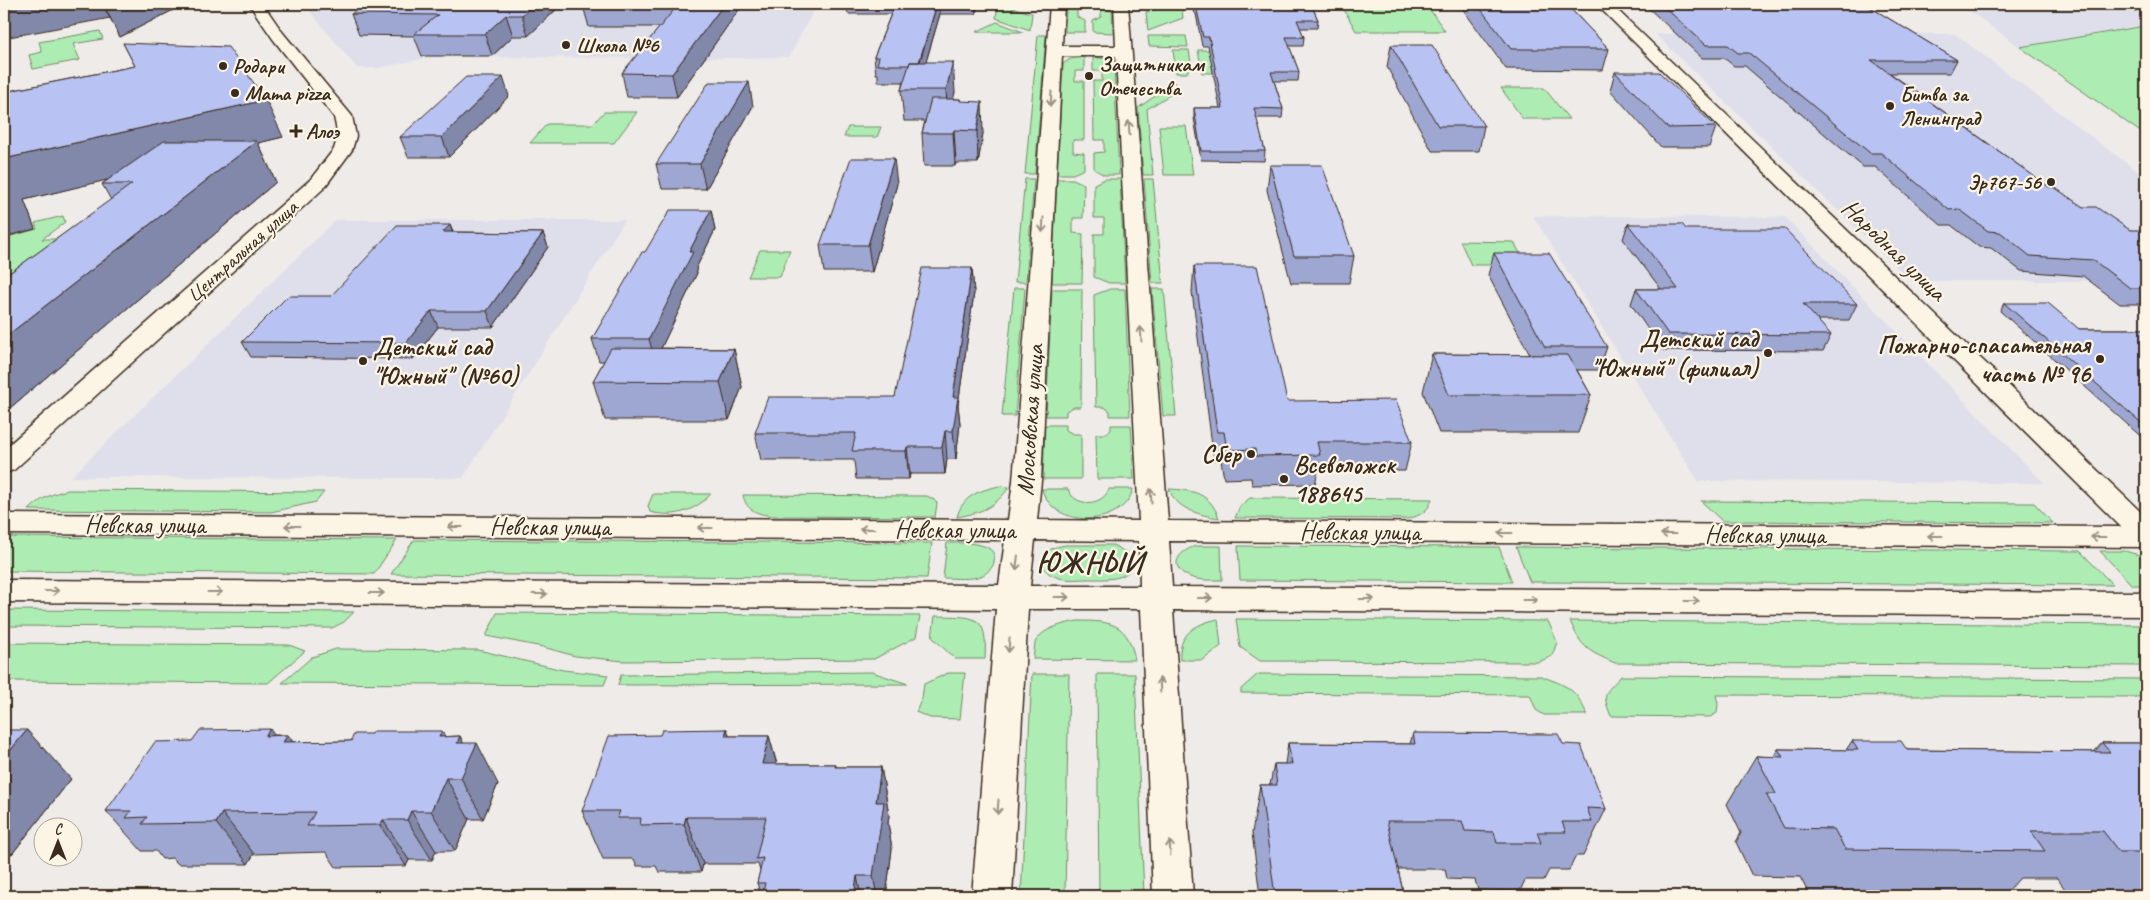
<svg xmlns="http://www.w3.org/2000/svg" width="2150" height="900" font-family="Caveat,sans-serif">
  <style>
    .built { fill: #dedfeb }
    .green { fill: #adecb3; stroke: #748b68 }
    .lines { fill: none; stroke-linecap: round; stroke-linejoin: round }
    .minor-casing { stroke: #3b2a1e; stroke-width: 3 }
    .minor { fill: #fcf5e5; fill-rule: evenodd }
    .wall { fill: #9ea7d1; stroke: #3b2a1e }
    .shaded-wall { fill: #8188aa; stroke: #3b2a1e }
    .building { fill: #b8c2f3; stroke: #3b2a1e }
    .oneway { stroke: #9c9082 }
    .poi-dot { fill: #3b2a1e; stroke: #fcf5e5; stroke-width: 2 }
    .labels { text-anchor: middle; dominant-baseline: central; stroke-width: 4.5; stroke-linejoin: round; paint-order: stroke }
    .far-poi-label { font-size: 21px; font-weight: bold; fill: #3b2a1e; stroke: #fcf5e5; text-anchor: start }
    .far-street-label { font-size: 21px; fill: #3b2a1e; stroke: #fcf5e5 }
    .street-label { font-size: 25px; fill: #3b2a1e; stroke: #fcf5e5 }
    .poi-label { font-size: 25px; font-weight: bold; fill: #3b2a1e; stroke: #fcf5e5; text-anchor: end }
    .district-label { font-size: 30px; font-weight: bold; letter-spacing: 1px; fill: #3b2a1e; stroke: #fcf5e5 }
  </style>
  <rect width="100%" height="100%" fill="#eeebe8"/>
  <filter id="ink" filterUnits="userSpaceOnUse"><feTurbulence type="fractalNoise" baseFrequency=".02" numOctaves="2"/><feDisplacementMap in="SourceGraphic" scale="10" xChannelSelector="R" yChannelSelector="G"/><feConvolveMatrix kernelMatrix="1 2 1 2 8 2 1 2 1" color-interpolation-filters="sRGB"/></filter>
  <g filter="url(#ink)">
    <path class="built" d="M304 4H817L789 57 732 58 433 57 378 68H357Z
      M1960 4H2146V26L2020 47Z
      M1655 34H1955L2146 178V281H1911Z
      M1533 216 1785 217 2044 483 1698 481Z
      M336 220H625L463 478 71 477Z"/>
    <path class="green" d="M1341 4H1426L1445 31H1356Z
      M998 5C1010 5 1020 11 1032 13L1030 30 996 18Z
      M1165 5H1181L1183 18 1148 31 1146 12 1158 9Z
      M1066 10H1077V17L1085 21V32H1065Z
      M1101 10H1112L1113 33 1093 32V21L1101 17Z
      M997 22 1023 32H976Z
      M2145 26 2146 136 2020 47Z
      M100 31 103 39 73 44 80 60 33 69 29 55 42 52 39 42Z
      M1038 35H1046L1035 174H1025Z
      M1148 36H1186L1188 47 1149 46Z
      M1173 50H1189L1191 63 1187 73H1176Z
      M1198 50H1224L1230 73H1202Z
      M1084 57V71H1075V81H1084V140H1073V152L1084 153V169L1073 174H1057L1063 64 1070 59Z
      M1093 57 1108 59 1114 65 1119 175H1104L1094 169V153L1104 152V140H1094L1093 81H1102V71H1093Z
      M1175 82 1176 91 1147 109 1153 175H1143L1138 108Z
      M1501 88H1544L1569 119H1523Z
      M604 112H637L614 143H530L547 124H593Z
      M1159 126H1186L1193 175H1164Z
      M848 127H881L877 137H844Z
      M1025 179H1034L1026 282H1015Z
      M1057 179H1073L1084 184 1083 218H1073V233L1083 234 1082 283H1052Z
      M1105 179H1120L1125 283H1109L1094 277V234H1104V218H1094V184Z
      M1144 179H1153L1163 283H1152Z
      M63 216 65 222 42 239H60L4 300V238L37 229 35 223Z
      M1460 241 1514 242 1526 265H1471Z
      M760 250H790L780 277H748Z
      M1014 288H1025L1015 416H1002Z
      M1052 289H1082L1081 407H1074L1066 411V416H1046Z
      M1110 289H1125L1130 416H1110V411L1104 407H1096L1094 295Z
      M1152 289H1164L1176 416H1163Z
      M1045 425H1066V430L1073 434H1081V479H1043Z
      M1111 425H1131L1134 479H1097L1096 434H1105L1111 430Z
      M999 486 1009 487C996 507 980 513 957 517 963 495 979 491 999 486Z
      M1042 489H1068C1074 507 1102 507 1109 489H1133C1123 528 1052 529 1042 489Z
      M1169 489C1193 490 1210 493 1219 518 1199 515 1176 509 1169 489Z
      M68 490 324 492 316 502 271 512 29 510C41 498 51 494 68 490Z
      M653 494H711C694 512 673 518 650 512L648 506Z
      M743 495 927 496 933 499 937 503 935 517 773 516C758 514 746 511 743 495Z
      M1250 498 1432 499C1428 512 1421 515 1408 519L1235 518 1240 506Z
      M1701 501 2034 503 2053 523 1722 521Z
      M4 537 397 540 374 574 4 571Z
      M414 540 932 543 927 578 391 574Z
      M947 543C960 543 999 540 994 562 993 568 987 573 981 576 970 580 955 578 943 578Z
      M1066 545H1113L1129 554C1139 582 1106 579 1089 579 1078 579 1064 581 1054 576 1046 573 1044 568 1042 562 1046 549 1053 547 1066 545Z
      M1196 546H1221L1222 580C1212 580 1200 581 1190 577 1167 567 1178 551 1196 546Z
      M1238 546 1499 547 1512 582 1240 580Z
      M1516 547 2080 551 2113 585 1530 582Z
      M2100 551H2125L2146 557V585H2132Z
      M4 610 354 612 344 622 332 628 4 626Z
      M497 613H498L920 616 916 637 874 659 624 661 575 656 543 647 486 636Z
      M935 616C975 617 988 613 985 659H955L932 637Z
      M1218 619 1221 646 1203 660H1180C1178 634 1195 624 1218 619Z
      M1236 619 1548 621 1557 642 1552 656 1538 662 1260 661 1240 647Z
      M1077 621C1112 621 1128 623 1135 660L1033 659C1034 654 1034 648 1035 643 1041 628 1064 624 1077 621Z
      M1570 621 2146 625V666L1615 663C1588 651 1582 649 1570 621Z
      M4 643 289 645 305 651 268 683 4 681Z
      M336 649 478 650 563 670 608 675 604 685 282 683 312 657Z
      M872 672 908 684 618 685 621 675Z
      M948 673H965L960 719 930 718 916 712 922 698 924 684Z
      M1032 674H1069L1065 896H1021Z
      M1135 674 1144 896H1099L1097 674Z
      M1258 674 1541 676C1567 686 1576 688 1587 715H1544L1536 710 1530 695 1241 693V689Z
      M1621 676 2146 679V697L1716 695 1718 704 1717 713 1710 717 1611 716C1601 692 1605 694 1621 676Z"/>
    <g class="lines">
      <defs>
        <path id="minor" d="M249 4H263L283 33 352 116 356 136 352 150 324 188 14 470 4 473V449L310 180 334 149 338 136 334 117 273 39Z
          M1050 4H1064L1062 46H1116L1114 4H1128L1168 521 2121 527 1596 4H1611L2146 517V547L1169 541 1172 587 2146 592V616L1173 610 1193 896H1153L1141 609H1028L1012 896H972L996 609 4 602V580L999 585 1005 540 4 534V514L1008 520 1013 481ZM1062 56H1116L1139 521 1037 520 1041 481ZM1035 540 1139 541 1140 586H1030Z"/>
      </defs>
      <use href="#minor" class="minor-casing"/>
      <use href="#minor" class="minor"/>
    </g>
    <path class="wall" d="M4 4H185L120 37 110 18Z
      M585 4H743L677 97H627L622 73 660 27H589L583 6Z
      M846 4H978L976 14H940L926 62 955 92 953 99H960L961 101 983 133 978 163H956L955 166H924L922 133 925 121H904L901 90 903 82H878V74H876L874 57 891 14H848Z
      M1186 4H1311L1318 20 1317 28H1300L1304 37 1303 46H1289L1299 72 1298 81H1274L1283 109 1282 118H1256L1265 151 1264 161 1201 160 1194 118V108H1220L1208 46H1202L1196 14Z
      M1459 4H1566L1609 49 1603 70 1506 69Z
      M1644 4H1865L1957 60 1950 73H1890L2049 187 2083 207 2130 230 2146 233V304H2120L2083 276 2021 271 1991 248 1979 247 1951 225H1941L1875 167H1863L1745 66H1734L1724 58H1702Z
      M2055 4H2146L2135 11 2119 7 2059 6Z
      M558 8 528 36H513L492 56H422L414 36 359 35 351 14Z
      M123 43 283 137 258 143 276 182 4 413V277L111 200 102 184 109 179 24 200 35 229 4 237V92L135 66Z
      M1391 45 1484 126 1479 151H1432L1387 67Z
      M1615 72 1716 127 1709 147H1661L1610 90Z
      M509 96 449 157H408L400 137Z
      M753 106 706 189H662L656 164Z
      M1270 165 1354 256 1349 283H1291L1267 190Z
      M897 184 872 272H824L820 245Z
      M711 210 715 230 696 268 697 273 661 348 734 349 742 387 729 420H605L593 381 604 361H599L592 339 645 252Z
      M1628 224 1686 229 1857 304 1849 320H1817L1831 335 1823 351 1662 350 1631 304 1636 289H1661L1623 239Z
      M450 225 453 232 543 233 548 247 493 327H438L413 359 251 357 242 342 331 296Z
      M1494 253 1607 347 1599 370H1577L1591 395 1578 433H1439L1423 392 1432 354 1530 355 1488 275Z
      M1194 266 1287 401 1412 442 1405 471H1318L1315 484 1252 485 1251 478 1224 479 1221 460H1214L1192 292Z
      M972 268 974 293 958 405 960 424 956 459H947L945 474H910L909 479H856L854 460H761L755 433 895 397Z
      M2004 303 2079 329H2146V441L2000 311Z
      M727 729 729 736H769L777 764H836V767H881L889 815 888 823 892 849 886 896H761L757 883 760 871 758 864H703L701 872H659L656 866H637L634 859H603L582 811 660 735Z
      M4 730 71 779 12 854H4Z
      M1413 733 1563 744 1606 809 1583 856H1576L1569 870H1549L1544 880H1525L1520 891 1478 890 1475 880 1447 879 1445 869H1398L1404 896H1260L1252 833 1260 785H1270L1274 764H1285L1288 743 1410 744Z
      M274 735H288L293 742 351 741 460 736 463 743 498 784 483 819H469L455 851H436L432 860H409L406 866 336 867 326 852 254 854 248 864H178L172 858 162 859 156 851H142L106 811 192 741Z
      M1852 741 1907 750 2094 752 2102 743H2146V896H2070L2057 878H2020L2003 896H1810L1800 877 1752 876 1736 842 1741 833 1727 804 1756 756 1774 757 1778 749 1846 750Z"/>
    <path class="shaded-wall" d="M4 4H102L110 18 4 38Z
      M103 4H185L120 37Z
      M535 4H557L558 8 528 36 522 15Z
      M724 4H743L677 97 672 74Z
      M937 4H939L940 14 920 82 919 65Z
      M975 4H978L976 14Z
      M2139 4H2146L2135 11Z
      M506 15 513 36 492 56 485 34Z
      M953 62 955 92 948 121 946 90Z
      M503 77 509 96 449 157 442 137Z
      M749 82 753 106 706 189 700 164Z
      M266 100 283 137 258 143 276 182 4 413V338L252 145 24 200 35 229 4 237V159Z
      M982 102 983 133 978 163 977 131Z
      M954 130 956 163 955 166 953 133Z
      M894 158 897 184 872 272 868 245Z
      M711 210 715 230 696 268 697 273 655 361 649 339 689 252Z
      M450 225 455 240 443 232Z
      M543 233 548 247 493 327 487 311Z
      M972 268 974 293 958 405 960 424 956 459 953 431V397Z
      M431 311 438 327 413 359 406 343Z
      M734 349 742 387 729 420 720 382Z
      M945 431 947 459 945 474 942 447Z
      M907 447 910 474 909 479 906 451Z
      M270 729 298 770 265 736Z
      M727 729 742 777 725 736Z
      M27 730 71 779 12 854 4 845V758Z
      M442 731 464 771 457 743 460 736 470 757 477 743 498 784 483 819 439 737Z
      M288 735 316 776 283 742Z
      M769 736 782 784 762 764Z
      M881 767 889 815 888 823 892 849 886 896H877L873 876 876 802Z
      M446 778 469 819 455 851 431 811Z
      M411 811 436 851 432 860 407 820Z
      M222 813 254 854 248 864 216 823Z
      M686 817 703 864 701 872 684 824Z
      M383 820 409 860 406 866 380 825Z
      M857 876 861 896H854Z"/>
    <path class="building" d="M366 4H535L522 15H506L485 34H414L438 15 351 14Z
      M585 4H724L672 74 622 73 677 6H583Z
      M895 4H937L919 62H910L909 65H877L879 57H874Z
      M1194 4H1311L1318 20H1297L1304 37H1286L1299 72H1271L1283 109 1254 108 1265 151H1201L1194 108H1223L1209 37H1203L1196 6Z
      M1477 4H1566L1609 49H1511Z
      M1661 4H1865L1957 60H1871L2049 187H2054L2083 207H2096L2130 230H2142L2146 233V288H2130L2093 260 2030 256 2000 232 1988 231 1959 209 1949 210 1881 153H1870L1749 53H1738L1728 45H1706Z
      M123 43 228 47 266 100 4 159V92L135 66Z
      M1391 45H1432L1484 126H1438Z
      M910 62H953L946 90H901Z
      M1615 72H1659L1716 127 1668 128Z
      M466 77H503L442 137H400Z
      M709 82H749L700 164H656Z
      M931 99H960V101L982 102 977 131 954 130 953 133H922Z
      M164 141H257L4 338V277L132 184H102Z
      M851 158H894L868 245H820Z
      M1270 165H1322L1354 256H1294Z
      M4 173 9 188 4 190Z
      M670 210H711L689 252H693L649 339H592L642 252H645Z
      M1628 224H1682L1686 229H1785L1857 304H1803L1831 335 1668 334 1636 289H1678Z
      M397 225H450L443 232 543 233 487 311H431L406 343 242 342 288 296H331Z
      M1494 253H1549L1607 347H1545Z
      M1194 266H1257L1287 401 1396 400 1412 442H1317L1320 455 1256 456 1255 449 1227 450 1224 432H1217Z
      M922 268H972L953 397H958L953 431H945L942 447H907L906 451H852L856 433H755L768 397H895Z
      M2004 303H2048L2079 329H2146V427Z
      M611 348 734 349 720 382 593 381Z
      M1432 354 1568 355 1591 395H1449Z
      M270 729 265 736 288 735 283 742 351 741 354 734H371L373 731H442L439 737 460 736 457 743H477L461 778H446L431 811H411L407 820H383L380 825 307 826 315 812 222 813 216 823 142 824 147 817 126 818 131 811H106L155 742 192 741 200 730Z
      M727 729 725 736H769L762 764H836L835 767H881L876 802H884L873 876H857L854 896H762L765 883H757L763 858 756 859 766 817H686L684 824 640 825 641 818H617L620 811H582L609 736 660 735 662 730Z
      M4 730H27L4 758Z
      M1413 733 1558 734 1563 744 1581 745 1606 809 1587 808 1592 822H1562L1566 832H1537L1541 843H1497L1494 832 1465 831 1462 821H1387L1404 896H1275L1260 785H1277L1274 764H1292L1288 743 1415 744Z
      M1852 741H1901L1907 750 2110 752 2102 743H2146V852H2119L2103 831H2031L2045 851 1845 849 1834 829 1784 828 1766 794H1776L1756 756 1783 757 1778 749 1858 750Z"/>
    <defs><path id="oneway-shaft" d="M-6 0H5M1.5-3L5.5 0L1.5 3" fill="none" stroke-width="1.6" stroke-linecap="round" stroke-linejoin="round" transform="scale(1.25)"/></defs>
    <g class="oneway">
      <use href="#oneway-shaft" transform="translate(1051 99) rotate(94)"/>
      <use href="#oneway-shaft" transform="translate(1129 128) rotate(-94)"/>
      <use href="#oneway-shaft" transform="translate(1043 225) rotate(94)"/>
      <use href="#oneway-shaft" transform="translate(1141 334) rotate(-94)"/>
      <use href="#oneway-shaft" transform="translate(1151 496) rotate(-94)"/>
      <use href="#oneway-shaft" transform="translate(292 526) rotate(-180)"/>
      <use href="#oneway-shaft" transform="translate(455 527) rotate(-180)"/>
      <use href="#oneway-shaft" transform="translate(705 528) rotate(-180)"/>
      <use href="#oneway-shaft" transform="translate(867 529) rotate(-180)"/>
      <use href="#oneway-shaft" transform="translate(1505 533) rotate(-180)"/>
      <use href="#oneway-shaft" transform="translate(1668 534) rotate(-180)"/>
      <use href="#oneway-shaft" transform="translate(1935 536) rotate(-180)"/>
      <use href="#oneway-shaft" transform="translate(2098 537) rotate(-180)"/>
      <use href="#oneway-shaft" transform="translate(1017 563) rotate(97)"/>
      <use href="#oneway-shaft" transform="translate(52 591)"/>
      <use href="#oneway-shaft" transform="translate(215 592)"/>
      <use href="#oneway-shaft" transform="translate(377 593)"/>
      <use href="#oneway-shaft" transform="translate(540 594)"/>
      <use href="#oneway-shaft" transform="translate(1062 597)"/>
      <use href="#oneway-shaft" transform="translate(1205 598)"/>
      <use href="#oneway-shaft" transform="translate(1367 599)"/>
      <use href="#oneway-shaft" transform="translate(1530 600)"/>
      <use href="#oneway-shaft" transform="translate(1692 601)"/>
      <use href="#oneway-shaft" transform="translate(1009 645) rotate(94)"/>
      <use href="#oneway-shaft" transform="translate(1160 685) rotate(-93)"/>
      <use href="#oneway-shaft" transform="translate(998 807) rotate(94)"/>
      <use href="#oneway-shaft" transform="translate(1170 848) rotate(-93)"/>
    </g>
  </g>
  <g class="poi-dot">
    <circle cx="566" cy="45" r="5"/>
    <circle cx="223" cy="66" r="5"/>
    <circle cx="1089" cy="76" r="5"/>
    <circle cx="235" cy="93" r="5"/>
    <circle cx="1890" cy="106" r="5"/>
    <path d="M293.5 123.5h5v5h5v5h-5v5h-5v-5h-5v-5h5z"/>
    <circle cx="2051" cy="182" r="5"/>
    <circle cx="1768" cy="353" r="5"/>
    <circle cx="2100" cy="359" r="5"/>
    <circle cx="363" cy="361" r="5"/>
    <circle cx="1251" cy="454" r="5"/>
    <circle cx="1284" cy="479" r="5"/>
  </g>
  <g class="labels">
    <g class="far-poi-label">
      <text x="576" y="45">Школа №6</text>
      <text x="1099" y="64">Защитникам<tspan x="1099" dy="24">Отечества</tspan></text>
      <text x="233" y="66">Родари</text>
      <text x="245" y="93">Mama pizza</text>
      <text x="1900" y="94">Битва за<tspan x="1900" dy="24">Ленинград</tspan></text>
      <text x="306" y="131">Алоэ</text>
      <text x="2041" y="182" text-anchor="end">Эр767-56</text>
    </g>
    <g class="far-street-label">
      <text transform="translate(242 251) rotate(-42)">Центральная улица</text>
    </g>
    <g class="street-label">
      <text transform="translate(1894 250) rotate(44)">Народная улица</text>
      <text transform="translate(1030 420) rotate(-86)">Московская улица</text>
      <text x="145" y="525">Невская улица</text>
      <text x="550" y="527">Невская улица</text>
      <text x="955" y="530">Невская улица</text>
      <text x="1360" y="532">Невская улица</text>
      <text x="1765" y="535">Невская улица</text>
    </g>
    <g class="poi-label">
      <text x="1758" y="339">Детский сад<tspan x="1758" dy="29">"Южный" (филиал)</tspan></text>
      <text x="2090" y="345">Пожарно-спасательная<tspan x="2090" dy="29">часть № 96</tspan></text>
      <text x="373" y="347" text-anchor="start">Детский сад<tspan x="373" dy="29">"Южный" (№60)</tspan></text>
      <text x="1241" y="454">Сбер</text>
      <text x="1294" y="465" text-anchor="start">Всеволожск<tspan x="1294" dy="29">188645</tspan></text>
    </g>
    <g class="district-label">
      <text x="1090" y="562">ЮЖНЫЙ</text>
    </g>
  </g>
  <rect width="2150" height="900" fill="none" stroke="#fcf5e5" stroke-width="20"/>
  <rect x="10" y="10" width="2130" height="880" fill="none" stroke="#3b2a1e" stroke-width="2" filter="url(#ink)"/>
  <g transform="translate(58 842)"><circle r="24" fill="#fcf5e5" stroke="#afa495"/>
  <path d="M0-4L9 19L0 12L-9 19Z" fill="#3b2a1e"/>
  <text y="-8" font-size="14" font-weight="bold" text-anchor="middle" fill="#3b2a1e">С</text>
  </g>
</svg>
